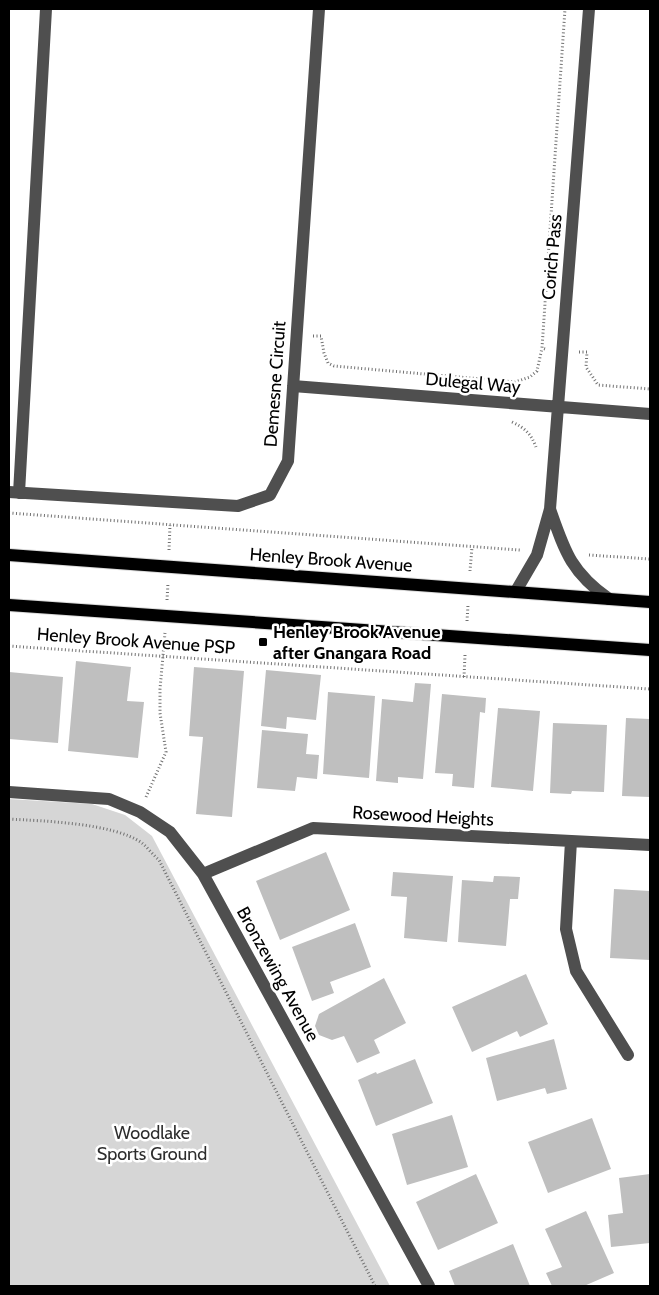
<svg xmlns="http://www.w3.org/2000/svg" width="659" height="1295" font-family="Cabin,sans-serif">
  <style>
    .green { fill: #d6d6d6 }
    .building { fill: #bfbfbf }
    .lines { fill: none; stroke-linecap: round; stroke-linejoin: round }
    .major-casing { stroke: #dbdbdb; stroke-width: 14 }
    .path { stroke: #717171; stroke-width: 3; stroke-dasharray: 1 2.5; stroke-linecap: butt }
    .minor { stroke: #4f4f4f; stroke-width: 12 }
    .major { stroke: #000; stroke-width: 12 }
    .poi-dot { fill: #000; stroke: #fff; stroke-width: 2 }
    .labels { text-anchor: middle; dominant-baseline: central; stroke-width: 5; stroke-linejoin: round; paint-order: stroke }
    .street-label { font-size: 18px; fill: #000; stroke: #fff }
    .poi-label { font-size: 18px; font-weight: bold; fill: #000; stroke: #fff; text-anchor: start }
    .park-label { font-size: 18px; fill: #2d2d2d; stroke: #fff }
  </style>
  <rect width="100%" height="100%" fill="#fff"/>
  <path class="green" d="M9 799 92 804 125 815 152 836 390 1286H9Z"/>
  <path class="building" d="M76 661 131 667 127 701 144 702 138 758 68 751Z
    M194 667 244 671 232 817 196 814 203 737 189 736Z
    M266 670 321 675 316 720 287 717 286 729 261 726Z
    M9 672 63 677 58 743 9 739Z
    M415 683 431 684 423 779 398 777V783L376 781 382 699 413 702Z
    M328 692 375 696 369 778 323 774Z
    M442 694 486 698 485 713 480 712 474 788 452 786 453 774 435 773Z
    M498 708 540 711 533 791 491 787Z
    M626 718 650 719V797L622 796Z
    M553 723 607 725 604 792 572 791 571 794 550 793Z
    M262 730 308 734 306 754 319 755 317 779 297 777 295 791 257 788Z
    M326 852 350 910 280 940 256 881Z
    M393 872 453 876 447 942 404 938 407 897 391 896Z
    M494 876 520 877 518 899H510L506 946 458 942 462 880 493 882Z
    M614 889 650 891V960L610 958Z
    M355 923 371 967 330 982 334 993 312 1001 292 947Z
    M526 974 548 1024 520 1037 517 1031 472 1052 452 1007Z
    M384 978 406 1023 374 1040 380 1053 357 1063 344 1036 332 1040 319 1035 315 1026 319 1014Z
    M554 1039 567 1089 547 1094 545 1088 497 1101 486 1058Z
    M415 1059 433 1103 376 1126 358 1080 376 1072 377 1074Z
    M452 1115 468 1167 407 1185 392 1134Z
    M592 1118 611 1169 548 1193 528 1142Z
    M476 1174 498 1223 438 1250 416 1202Z
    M650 1174V1243L611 1247 608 1215 623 1213 619 1178Z
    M586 1211 614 1273 584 1286H552L546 1273 562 1267 545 1229Z
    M513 1244 530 1286H455L449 1271Z"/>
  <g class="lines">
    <defs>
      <path id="major" d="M9 555 650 602
        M9 605 650 650"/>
    </defs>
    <use href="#major" class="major-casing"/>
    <path class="path" d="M313 336H321L324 353 328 363 334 366 515 382 530 377 537 371 542 348
      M545 349 542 348 565 9
      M579 352H587L586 367 598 385 650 389
      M512 422C525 428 531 434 536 447
      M9 513 520 550
      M169 550 170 525
      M589 555 650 559
      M470 571 472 547
      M167 600 168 583
      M467 621 468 605
      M9 646 650 689
      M464 677 465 655
      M146 797 166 752 160 713V689L165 633
      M9 819C43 821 114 823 142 843 148 848 153 855 159 860L375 1286"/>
    <path class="minor" d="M293 386 650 414
      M9 492 238 506 270 495 288 461 319 9
      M19 493 46 9
      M550 509C565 552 571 572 609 599
      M516 591 537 555 550 509 589 9
      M9 792 109 799 140 812 170 832 203 874 429 1286
      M571 841 566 929 576 971 628 1055
      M203 874 313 828 650 845"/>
    <use href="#major" class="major"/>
  </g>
  <rect class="poi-dot" x="258" y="637" width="10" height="10" rx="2.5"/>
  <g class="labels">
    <g class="street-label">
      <text transform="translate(552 257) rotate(-85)">Corich Pass</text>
      <text transform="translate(473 383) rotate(5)">Dulegal Way</text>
      <text transform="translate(275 384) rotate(-86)">Demesne Circuit</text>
      <text transform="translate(331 560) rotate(4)">Henley Brook Avenue</text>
      <text transform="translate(136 641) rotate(4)">Henley Brook Avenue PSP</text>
      <text transform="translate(423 816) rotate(3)">Rosewood Heights</text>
      <text transform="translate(278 974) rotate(61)">Bronzewing Avenue</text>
    </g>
    <g class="poi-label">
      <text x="273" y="632">Henley Brook Avenue<tspan x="273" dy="21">after Gnangara Road</tspan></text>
    </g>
    <g class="park-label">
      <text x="152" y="1133">Woodlake<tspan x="152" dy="21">Sports Ground</tspan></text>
    </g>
  </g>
  <rect width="659" height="1295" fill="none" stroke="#000000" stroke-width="20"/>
</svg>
